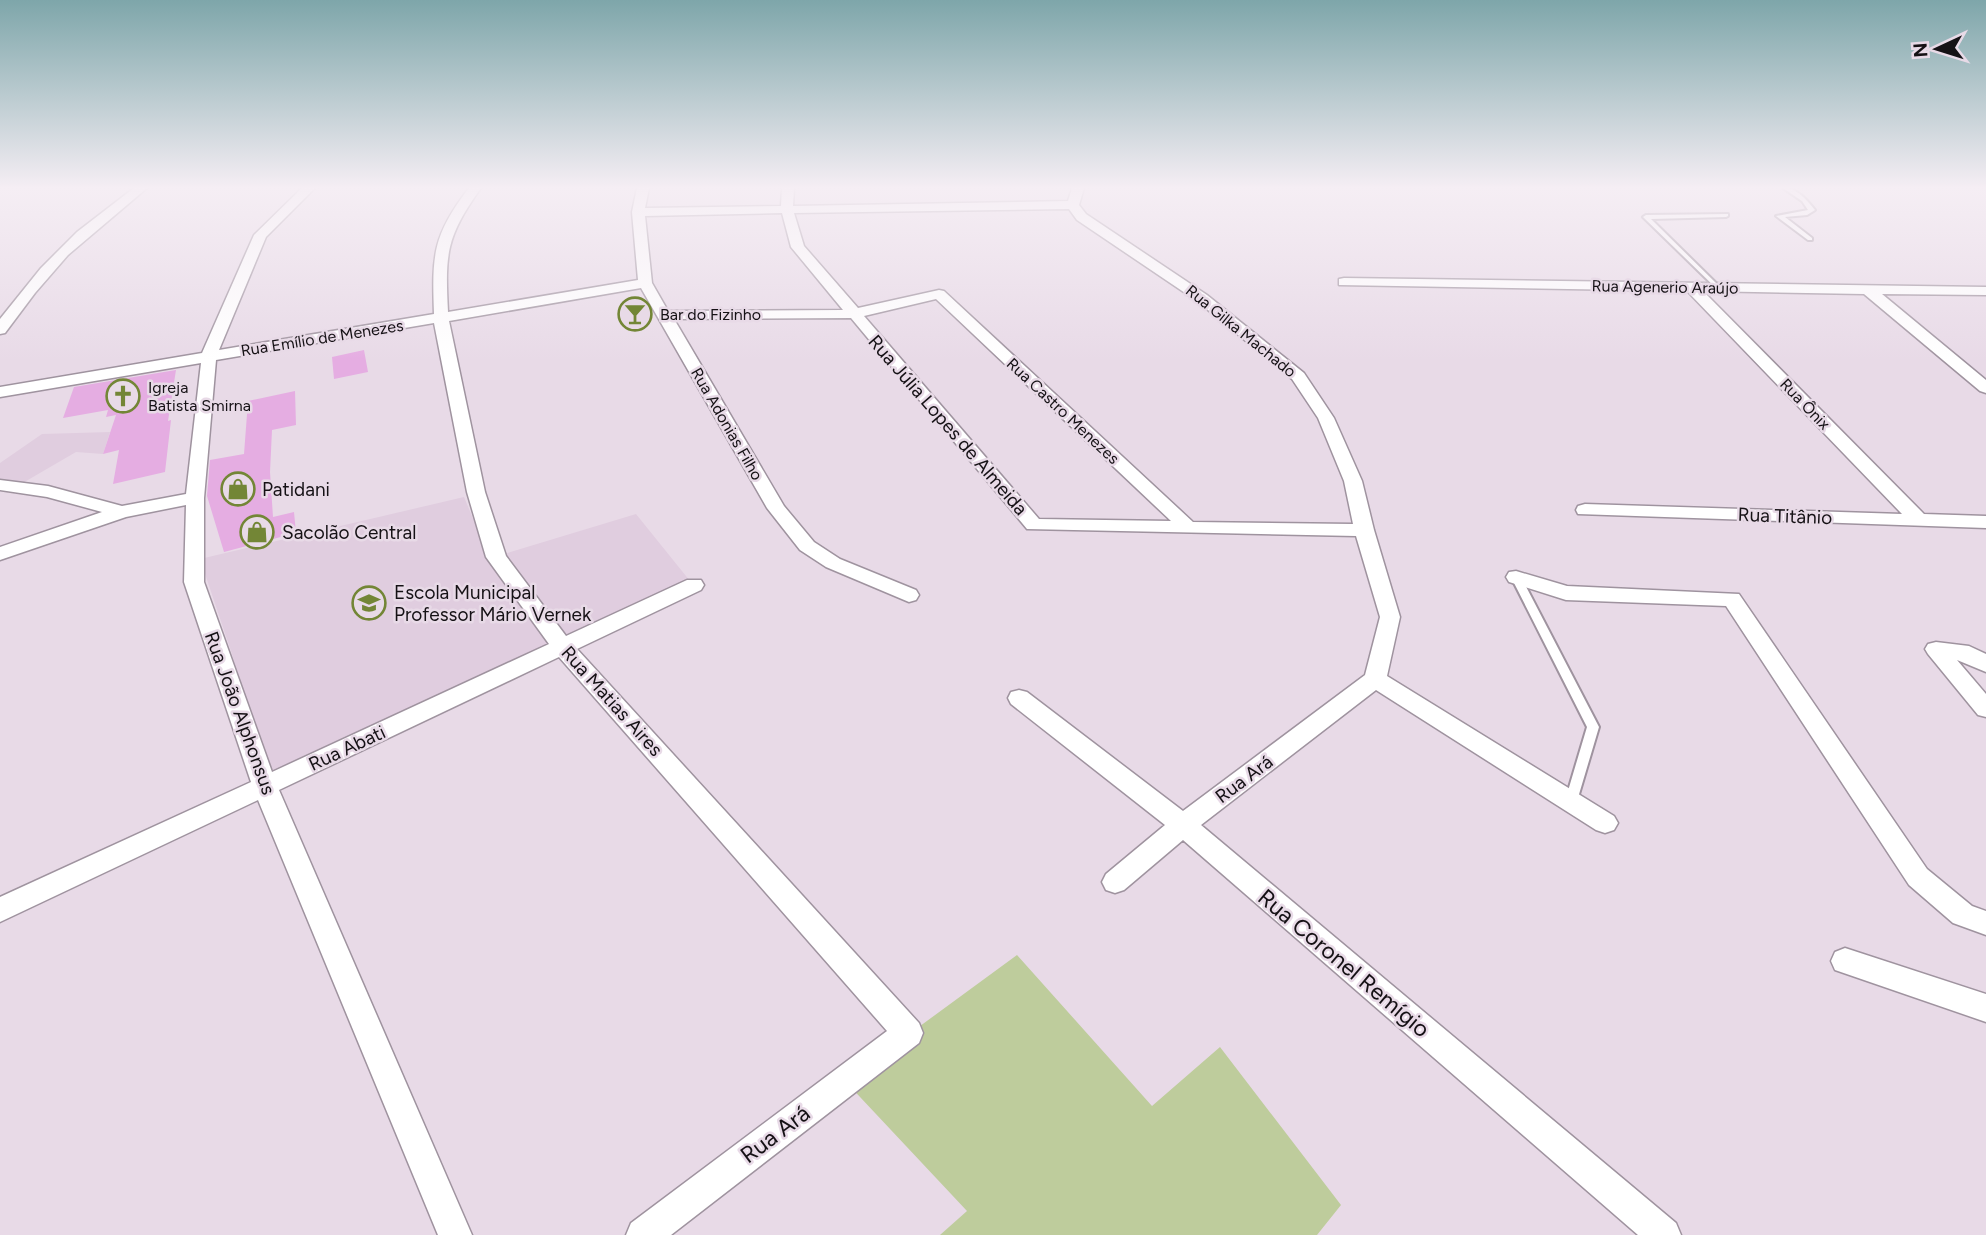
<svg xmlns="http://www.w3.org/2000/svg" width="1986" height="1235" font-family="Figtree,sans-serif">
  <style>
    .built { fill: #e0cddf }
    .green { fill: #becc9c }
    .building { fill: #e5ade2 }
    .lines { fill: none; stroke-linecap: round; stroke-linejoin: round }
    .service-casing { stroke: #9f939f; stroke-width: 4 }
    .minor-casing { stroke: #9f939f; stroke-width: 3 }
    .service { fill: #fff; fill-rule: evenodd }
    .minor { fill: #fff; fill-rule: evenodd }
    .labels { text-anchor: middle; dominant-baseline: central; stroke-width: 5; stroke-linejoin: round; paint-order: stroke }
    .far-street-label { font-size: 16px; fill: #151115; stroke: #e8dae7 }
    .far-poi-label { font-size: 16px; fill: #151115; stroke: #e8dae7; text-anchor: start }
    .street-label { font-size: 19px; fill: #151115; stroke: #e8dae7 }
    .poi-label { font-size: 19px; fill: #151115; stroke: #e8dae7; text-anchor: start }
    .near-street-label { font-size: 23px; fill: #151115; stroke: #e8dae7 }
  </style>
  <rect width="100%" height="100%" fill="#e8dae7"/>
  <path class="built" d="M110 432 103 454 76 452 21 484 0 481V463L42 434Z
    M464 497 485 547 554 647 266 782 232 654 200 559Z
    M636 514 690 581 565 642 501 555Z"/>
  <path class="green" d="M1017 955 1152 1106 1220 1047 1341 1205 1317 1235H940L967 1211 845 1081Z"/>
  <path class="building" d="M364 350 368 372 334 379 332 357Z
    M176 370 168 421 171 420 165 472 113 484 119 450 103 454 116 415 106 417 108 410 63 418 74 387Z
    M295 391 296 425 272 430 270 472 273 517 294 512 296 533 224 552 207 496 210 460 244 454 248 401Z"/>
  <g class="lines">
    <defs>
      <path id="service" d="M1783 188C1796 187 1807 200 1815 210L1807 215 1785 217 1812 238V240H1808L1776 216 1808 210 1802 201Z
        M1728 214V216L1726 217 1651 219 1719 286 1721 287 1717 289 1643 217 1646 215Z
        M1516 574 1521 577 1599 727 1577 801 1575 804 1571 806 1567 804 1565 801 1587 727 1511 577Z"/>
      <path id="minor" d="M134 188H147L68 255 35 293 5 333 0 334V319L41 268 77 232Z
        M302 188H315L266 237 219 350 434 314C432 256 432 236 469 188H481C446 237 445 253 448 312L638 280 632 212 637 188H649L645 208 781 206 782 188H794L793 206 1068 201 1072 188H1084L1079 205 1086 214 1207 295 1304 373 1334 418 1362 481 1374 530 1400 617 1387 676 1614 816 1618 823 1614 830 1605 833 1596 830 1376 690 1201 825 1676 1223 1681 1235H1638L1183 840 1124 890 1115 893 1106 890 1102 882 1106 874 1165 825 1011 704 1008 698 1011 692 1019 690 1027 692 1183 811 1365 675 1380 617 1356 536 1027 529 851 318 674 319 784 506 814 542 840 559 916 590 919 595 916 600 909 602 826 567 800 550 767 508 641 288 449 321 485 492 506 556 566 636 687 580H701L704 585 701 590 577 649 919 1023 923 1033 919 1043 671 1235H626L631 1223 887 1031 559 657 279 790 472 1235H438L258 800 0 922V897L251 782 184 582 186 505 126 517 0 560V547L102 512 47 497 0 490V480L48 486 122 506 186 494 201 363 0 397V387L202 353 254 235ZM1069 209 1077 220 1197 301 1292 379 1318 418 1344 481 1353 524 1193 522 944 291 939 290 858 308 804 246 794 213ZM782 213 791 247 843 310 668 311 652 283 645 216ZM936 299 1171 521 1039 519 864 316ZM434 323 467 492 486 557 549 644 272 772 204 582V498L216 360Z
        M1344 278 1986 287V295L1882 294 1986 380V393L1980 391 1864 294 1703 291 1924 514 1986 516V528L1578 514 1576 510 1578 506 1585 504 1902 514 1687 291 1339 285V279Z
        M1516 571 1567 586 1739 594 1927 869 1972 906 1986 911V935L1953 923 1909 885 1726 606 1566 600 1509 582 1506 577 1509 572Z
        M1936 642 1969 646 1986 654V672L1957 660 1986 694V717L1978 715 1928 654 1925 649 1928 644Z
        M1845 948 1986 994V1022L1835 970 1831 961 1835 952Z"/>
    </defs>
    <use href="#service" class="service-casing"/>
    <use href="#minor" class="minor-casing"/>
    <use href="#service" class="service"/>
    <use href="#minor" class="minor"/>
  </g>
  <linearGradient id="sky" x2="0" y2="1"><stop stop-color="#7ea6aa"/><stop offset="0.52" stop-color="#f5eef4"/><stop offset="1" stop-color="#f5eef4" stop-opacity="0"/></linearGradient>
  <rect width="1986" height="361" fill="url(#sky)"/>
  <defs>
    <symbol id="bar-ring" viewBox="-11 -11 22 22"><circle r="9.5" fill="#e8dae7" stroke="#738636" stroke-width="1.5"/><path d="M-6-5H6L.8 .8V4.5H3.5V6h-7V4.5H-.8V.8Z" fill="#738636"/></symbol>
    <symbol id="church-ring" viewBox="-11 -11 22 22"><circle r="9.5" fill="#e8dae7" stroke="#738636" stroke-width="1.5"/><path d="M-1.2-6h2.4v3.5h3.3v2.4h-3.3V6h-2.4V-.1h-3.3v-2.4h3.3Z" fill="#738636"/></symbol>
    <symbol id="shop-ring" viewBox="-11 -11 22 22"><circle r="9.5" fill="#e8dae7" stroke="#738636" stroke-width="1.5"/><path d="M-5-2.5h2.3a2.7 3.5 0 0 1 5.4 0H5L5.5 6h-11ZM-1.5-2.5h3a1.5 2.3 0 0 0-3 0Z" fill="#738636"/></symbol>
    <symbol id="school-ring" viewBox="-11 -11 22 22"><circle r="9.5" fill="#e8dae7" stroke="#738636" stroke-width="1.5"/><path d="M0-5L7-2L0 1L-7-2ZM-4 1L0 2.5L4 1V4Q0 6-4 4Z" fill="#738636"/></symbol>
  </defs>
  <g fill-rule="evenodd">
    <use href="#bar-ring" x="616" y="295" width="38" height="38"/>
    <use href="#church-ring" x="104" y="377" width="38" height="38"/>
    <use href="#shop-ring" x="219" y="470" width="38" height="38"/>
    <use href="#shop-ring" x="238" y="513" width="38" height="38"/>
    <use href="#school-ring" x="350" y="584" width="38" height="38"/>
  </g>
  <g class="labels">
    <g class="far-street-label">
      <text transform="translate(1665 287) rotate(1)">Rua Agenerio Araújo</text>
      <text transform="translate(1241 331) rotate(39)">Rua Gilka Machado</text>
      <text transform="translate(322 338) rotate(-9)">Rua Emílio de Menezes</text>
      <text transform="translate(1805 404) rotate(46)">Rua Ônix</text>
      <text transform="translate(1063 411) rotate(43)">Rua Castro Menezes</text>
      <text transform="translate(727 424) rotate(60)">Rua Adonias Filho</text>
    </g>
    <g class="far-poi-label">
      <text x="660" y="314">Bar do Fizinho</text>
      <text x="148" y="387">Igreja<tspan x="148" dy="18">Batista Smirna</tspan></text>
    </g>
    <g class="street-label">
      <text transform="translate(948 425) rotate(49)">Rua Júlia Lopes de Almeida</text>
      <text transform="translate(1785 516) rotate(2)">Rua Titânio</text>
      <text transform="translate(612 701) rotate(48)">Rua Matias Aires</text>
      <text transform="translate(240 713) rotate(70)">Rua João Alphonsus</text>
      <text transform="translate(347 748) rotate(-25)">Rua Abati</text>
      <text transform="translate(1244 779) rotate(-37)">Rua Ará</text>
    </g>
    <g class="poi-label">
      <text x="262" y="489">Patidani</text>
      <text x="282" y="532">Sacolão Central</text>
      <text x="394" y="592">Escola Municipal<tspan x="394" dy="22">Professor Mário Vernek</tspan></text>
    </g>
    <g class="near-street-label">
      <text transform="translate(1344 963) rotate(40)">Rua Coronel Remígio</text>
      <text transform="translate(775 1134) rotate(-37)">Rua Ará</text>
    </g>
  </g>
  <g transform="translate(1937 49) rotate(266)" stroke="#e8dae7" stroke-width="5" paint-order="stroke">
  <path d="M0-5L12 26L0 18L-12 26Z" fill="#151115"/>
  <text y="-10" font-size="19" font-weight="bold" text-anchor="middle" fill="#151115">N</text>
  </g>
</svg>
